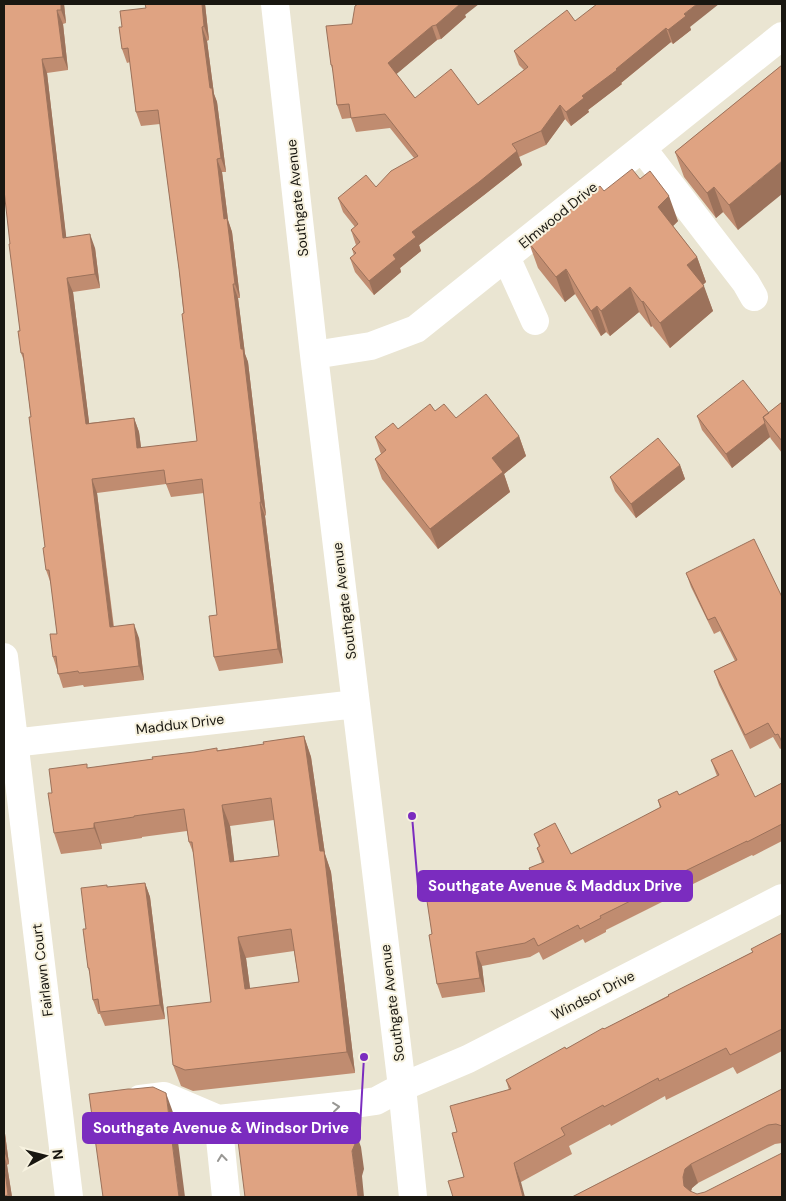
<svg xmlns="http://www.w3.org/2000/svg" width="786" height="1201" font-family="'DM Sans',sans-serif">
  <style>
    .lines { fill: none; stroke-linecap: round; stroke-linejoin: round }
    .minor { stroke: #fff; stroke-width: 28 }
    .wall { fill: #c08c70; fill-rule: evenodd }
    .shaded-wall { fill: #9c725b }
    .building { fill: #dfa382; stroke: #9c725b; fill-rule: evenodd }
    .oneway { stroke: #989794 }
    .labels { text-anchor: middle; dominant-baseline: central; stroke-width: 4; stroke-linejoin: round; paint-order: stroke }
    .street-label { font-size: 14px; fill: #191711; stroke: #f7f2df }
    .leader { fill: none; stroke: #7b2cbf; stroke-width: 2 }
    .callout-dot { fill: #7b2cbf; stroke: #f7f2df; stroke-width: 2 }
    .callout { fill: #7b2cbf; stroke: #7b2cbf; stroke-width: 2 }
    .callout-label { font-size: 15px; text-anchor: middle; font-weight: bold; fill: #fff }
  </style>
  <rect width="100%" height="100%" fill="#eae5d2"/>
  <g class="lines">
    <path class="minor" d="M275 4 314 355 402 1087 413 1197
      M642 148 746 283 754 297
      M506 257 535 321
      M314 355 371 346 416 329 782 36
      M4 657 69 1197
      M4 744 356 704
      M140 1099 164 1096 218 1119 348 1105 376 1101 402 1087 468 1059 782 898
      M218 1119 226 1197"/>
  </g>
  <path class="wall" d="M4 4H64L66 23 63 24 68 70 47 73 66 237 95 248 100 288 73 292 89 423 134 418 139 432 141 448 197 441 179 269 160 124 141 126 136 112 130 62 127 63 122 49V27L146 8 145 4H205L209 40 207 41 214 94 217 102 226 172H222L228 220 232 232 240 298H238L245 354 248 362 266 515 265 516 283 663 219 671 214 657 217 615 204 493 171 497 166 484 97 493 114 627 139 638 144 680 84 687 83 685 63 688 53 657 57 634 51 584 46 570 45 547 31 417 24 361 21 353 20 331 10 244Z
    M465 15 466 17 441 39 437 40 396 74 415 98 478 105 524 70 519 65 514 51 575 21 690 27 691 30 673 44 671 42 621 83 622 84 588 110 589 112 571 126 565 119 546 145 519 157 522 165 484 195 419 245 421 251 400 268 401 272 374 295 355 272 350 258 354 255 352 249 356 245 351 230 355 227 343 212 338 198 376 187 414 158 390 128 356 132 351 118 342 119 337 105 333 71 331 65 352 24Z
    M782 65 738 230 723 212 716 218 684 177 675 152Z
    M640 179 678 221 673 226 697 257 706 282 703 285 713 311 670 348 652 326 651 327 639 312 610 336 606 332 601 336 575 294 565 302 538 268 529 243 604 191Z
    M782 402V453L771 439 770 437 732 468 702 430 697 416 769 413Z
    M435 411 456 418 519 436 526 456 504 474 510 492 438 549 382 479 375 459 381 454 375 437 398 429Z
    M680 465 685 479 636 518 615 491 610 477Z
    M686 573 782 597V748L780 749 773 737 750 749 719 685 714 671 735 661 720 631 714 634 691 587Z
    M304 736 311 757 325 854 331 872 355 1073 193 1091 181 1086 173 1065 211 1002 194 855 189 842 187 831 142 837V838L101 844 102 849 61 854 54 833 88 768 264 744ZM274 820 279 856 234 861 230 826ZM294 951 299 982 250 989 246 958Z
    M711 760 755 797 782 783V841L753 856 752 855 691 885 692 887 606 930V932L585 943 583 939 543 960 539 952 530 957 482 966 485 992 442 998 437 984 432 934 493 892 531 873 529 868 542 863 537 848 539 847 534 834 571 854 660 808 658 800 679 795 717 776Z
    M145 883 150 897 165 1019 105 1026 100 1014H98L93 1000 90 974 88 968 86 929 107 885V887Z
    M782 933V1051L737 1074 733 1067 666 1100 665 1096 611 1126 610 1124 569 1146 572 1154 521 1182 464 1177 457 1132 509 1090 506 1080 752 952Z
    M782 1089V1143L775 1144 698 1183 692 1188 691 1192 697 1194 782 1197H572Z
    M4 1126 9 1164 7 1165 12 1197H4Z"/>
  <path class="shaded-wall" d="M61 4H64L66 23 61 10Z
    M202 4H205L209 40 204 26Z
    M460 4H479L465 15 466 17 441 39 436 25Z
    M697 4H719L690 27 691 30 673 44 668 30 684 14Z
    M57 10 63 24 68 70 63 57Z
    M432 26 437 40 393 77 388 63Z
    M202 27 207 41 214 94 217 102 226 172 221 158 210 88Z
    M666 28 671 42 621 83 622 84 588 110 589 112 571 126 566 112 582 96Z
    M42 59 47 73 68 252 63 238Z
    M560 105 565 119 546 145 541 131Z
    M517 151 522 165 484 195 419 245 421 251 400 268 401 272 374 295 369 281 393 255 412 232Z
    M217 159 222 172 228 220 232 232 240 298 235 284 224 219Z
    M782 161V194L738 230 729 205Z
    M714 187 723 212 716 218 707 193Z
    M669 196 678 221 667 232 658 207Z
    M90 234 95 248 100 288 95 274Z
    M697 257 706 282 696 290 687 265Z
    M566 269 575 294 565 302 556 277Z
    M67 278 73 292 91 438 86 424Z
    M233 284 238 298 245 354 248 362 266 515 261 502Z
    M704 286 713 311 670 348 660 323Z
    M630 287 639 312 610 336 601 311Z
    M643 301 652 326 651 327 642 302Z
    M597 306 606 332 601 336 591 311Z
    M134 418 139 432 143 462 137 448Z
    M765 423 770 437 732 468 726 454Z
    M519 436 526 456 504 474 510 492 438 549 430 529 492 458Z
    M680 465 685 479 636 518 631 504Z
    M92 479 97 493 115 641 110 627Z
    M260 502 265 516 283 663 278 649Z
    M134 624 139 638 144 680 139 666Z
    M304 736 311 757 325 854 331 872 355 1073 347 1052Z
    M222 805 230 826 237 883 230 862Z
    M94 823 101 844 102 849 94 828Z
    M145 883 150 897 165 1019 160 1005Z
    M238 937 246 958 253 1010 245 989Z
    M476 952 482 966 485 992 480 978Z
    M166 1093 175 1118 185 1197H179Z
    M352 1122 361 1147 364 1169 362 1176 364 1197H358L352 1151Z
    M4 1126 9 1164 4 1151Z
    M4 1155 7 1165 12 1197H9L8 1195 4 1163Z
    M514 1163 521 1182 525 1197H523Z
    M691 1164 698 1183 692 1188 689 1196 684 1186 683 1177 685 1169Z"/>
  <path class="building" d="M4 4H61V10H57L63 57 42 59 63 238 90 234 95 274 67 278 86 424 134 418 137 448 197 441 182 314 184 313 179 269 158 110 136 112 128 48 122 49 119 27H122L120 11 146 8 145 4H202L204 26 202 27 210 88H212L221 158 217 159 224 219 227 218 235 284H233L241 349H243L261 502H260L278 649 214 657 209 616 217 615 202 479 166 484 164 470 92 479 110 627 134 624 139 666 79 673 78 671 58 674 56 656 53 657 50 634H57L49 570H46L43 548 45 547 29 417H31L23 353H21L18 331H20L9 244H10L4 190Z
    M358 4H460L436 25 432 26 388 63 415 98 451 69 478 105 528 67 514 51 567 10 575 21 597 4H697L684 14 686 16 668 30 666 28 616 69 617 70 582 96 584 98 566 112 560 105 541 131 512 144 517 151 479 182 412 232 416 237 393 255 396 259 369 281 350 258 356 253 352 249 360 242 351 230 358 224 338 198 366 175 376 187 391 171 418 156 385 114 351 118 349 104 337 105 332 65H331L326 26 352 24 355 6Z
    M782 65V161L729 205 714 187 707 193 675 152Z
    M632 169 640 179 650 171 669 196 658 207 697 257 687 265 704 286 660 323 643 301 642 302 630 287 601 311 597 306 591 311 566 269 556 277 529 243 600 186 604 191Z
    M743 380 769 413 763 417 765 423 726 454 697 416Z
    M486 394 519 436 492 458 503 472 430 529 375 459 386 450 375 437 393 423 398 429 430 404 435 411 444 404 456 418Z
    M782 402V441L763 417Z
    M658 438 680 465 631 504 610 477Z
    M754 539 782 597V742L778 734 775 735 768 723 745 735 714 671 737 660 715 617 708 620 686 573Z
    M304 736 320 851H324L347 1052 185 1070 173 1065 167 1007 211 1002 192 842H189L184 809 134 816V817L94 823V828L54 833 48 793H52L49 769 87 764V768L153 759 152 757 194 752 217 748V751L264 744 263 742ZM271 798 279 856 230 862 222 805ZM291 929 299 982 245 989 238 937Z
    M732 750 755 797 782 783V824L747 842V841L685 871 687 873 600 916 601 918 580 929 578 925 538 946 534 938 525 943 476 952 480 978 437 984 429 935 432 934 427 901 493 892 531 873 529 868 544 862 537 848 540 846 534 834 555 823 571 854 661 807 658 800 677 791 679 795 719 775 711 760Z
    M145 883 160 1005 100 1012 98 999 93 1000 89 968H88L83 929H86L81 888 107 885V887Z
    M782 933V1029L730 1055 726 1048 659 1081 658 1078 604 1107 603 1105 561 1128 565 1135 514 1163 523 1197H453L448 1181 464 1177 452 1133 457 1132 450 1106 511 1089 506 1080 565 1047 566 1049 603 1028 604 1029 669 996 668 995 753 952 751 949Z
    M153 1087 166 1093 179 1197H103L89 1094 128 1089H133Z
    M782 1089V1126L776 1124 768 1125 691 1164 685 1169 683 1177 684 1186 690 1191 697 1194 705 1192 782 1153V1197H572Z
    M352 1122 355 1144 352 1151 358 1197H245L238 1141 336 1130Z
    M4 1163 8 1195 4 1196Z"/>
  <defs><path id="oneway-chevron" d="M-2-3.5L2.5 0L-2 3.5" fill="none" stroke-width="1.6" stroke-linecap="round" stroke-linejoin="round" transform="scale(1.25)"/></defs>
  <g class="oneway">
    <use href="#oneway-chevron" transform="translate(336 1107) rotate(-6)"/>
    <use href="#oneway-chevron" transform="translate(222 1158) rotate(-96)"/>
  </g>
  <g class="labels">
    <g class="street-label">
      <text transform="translate(297 198) rotate(-96)">Southgate Avenue</text>
      <text transform="translate(558 215) rotate(-39)">Elmwood Drive</text>
      <text transform="translate(344 601) rotate(-97)">Southgate Avenue</text>
      <text transform="translate(180 724) rotate(-7)">Maddux Drive</text>
      <text transform="translate(42 970) rotate(-97)">Fairlawn Court</text>
      <text transform="translate(593 995) rotate(-27)">Windsor Drive</text>
      <text transform="translate(392 1003) rotate(-97)">Southgate Avenue</text>
    </g>
  </g>
  <path class="leader" d="M412 816L418 886M364 1057L360 1128"/>
  <g class="callout-dot">
    <circle cx="412" cy="816" r="5"/>
    <circle cx="364" cy="1057" r="5"/>
  </g>
  <g class="callout">
    <rect x="418" y="871" width="274" height="30" rx="5"/>
    <rect x="83" y="1113" width="277" height="30" rx="5"/>
  </g>
  <g class="callout-label">
    <text x="555" y="891">Southgate Avenue &amp; Maddux Drive</text>
    <text x="221" y="1133">Southgate Avenue &amp; Windsor Drive</text>
  </g>
  <rect width="786" height="1201" fill="none" stroke="#191711" stroke-width="10"/>
  <g transform="translate(45 1156) rotate(83)" stroke="#f7f2df" stroke-width="4" paint-order="stroke">
  <path d="M0-4L9 19L0 12L-9 19Z" fill="#191711"/>
  <text y="-8" font-size="14" font-weight="bold" text-anchor="middle" fill="#191711">N</text>
  </g>
</svg>
